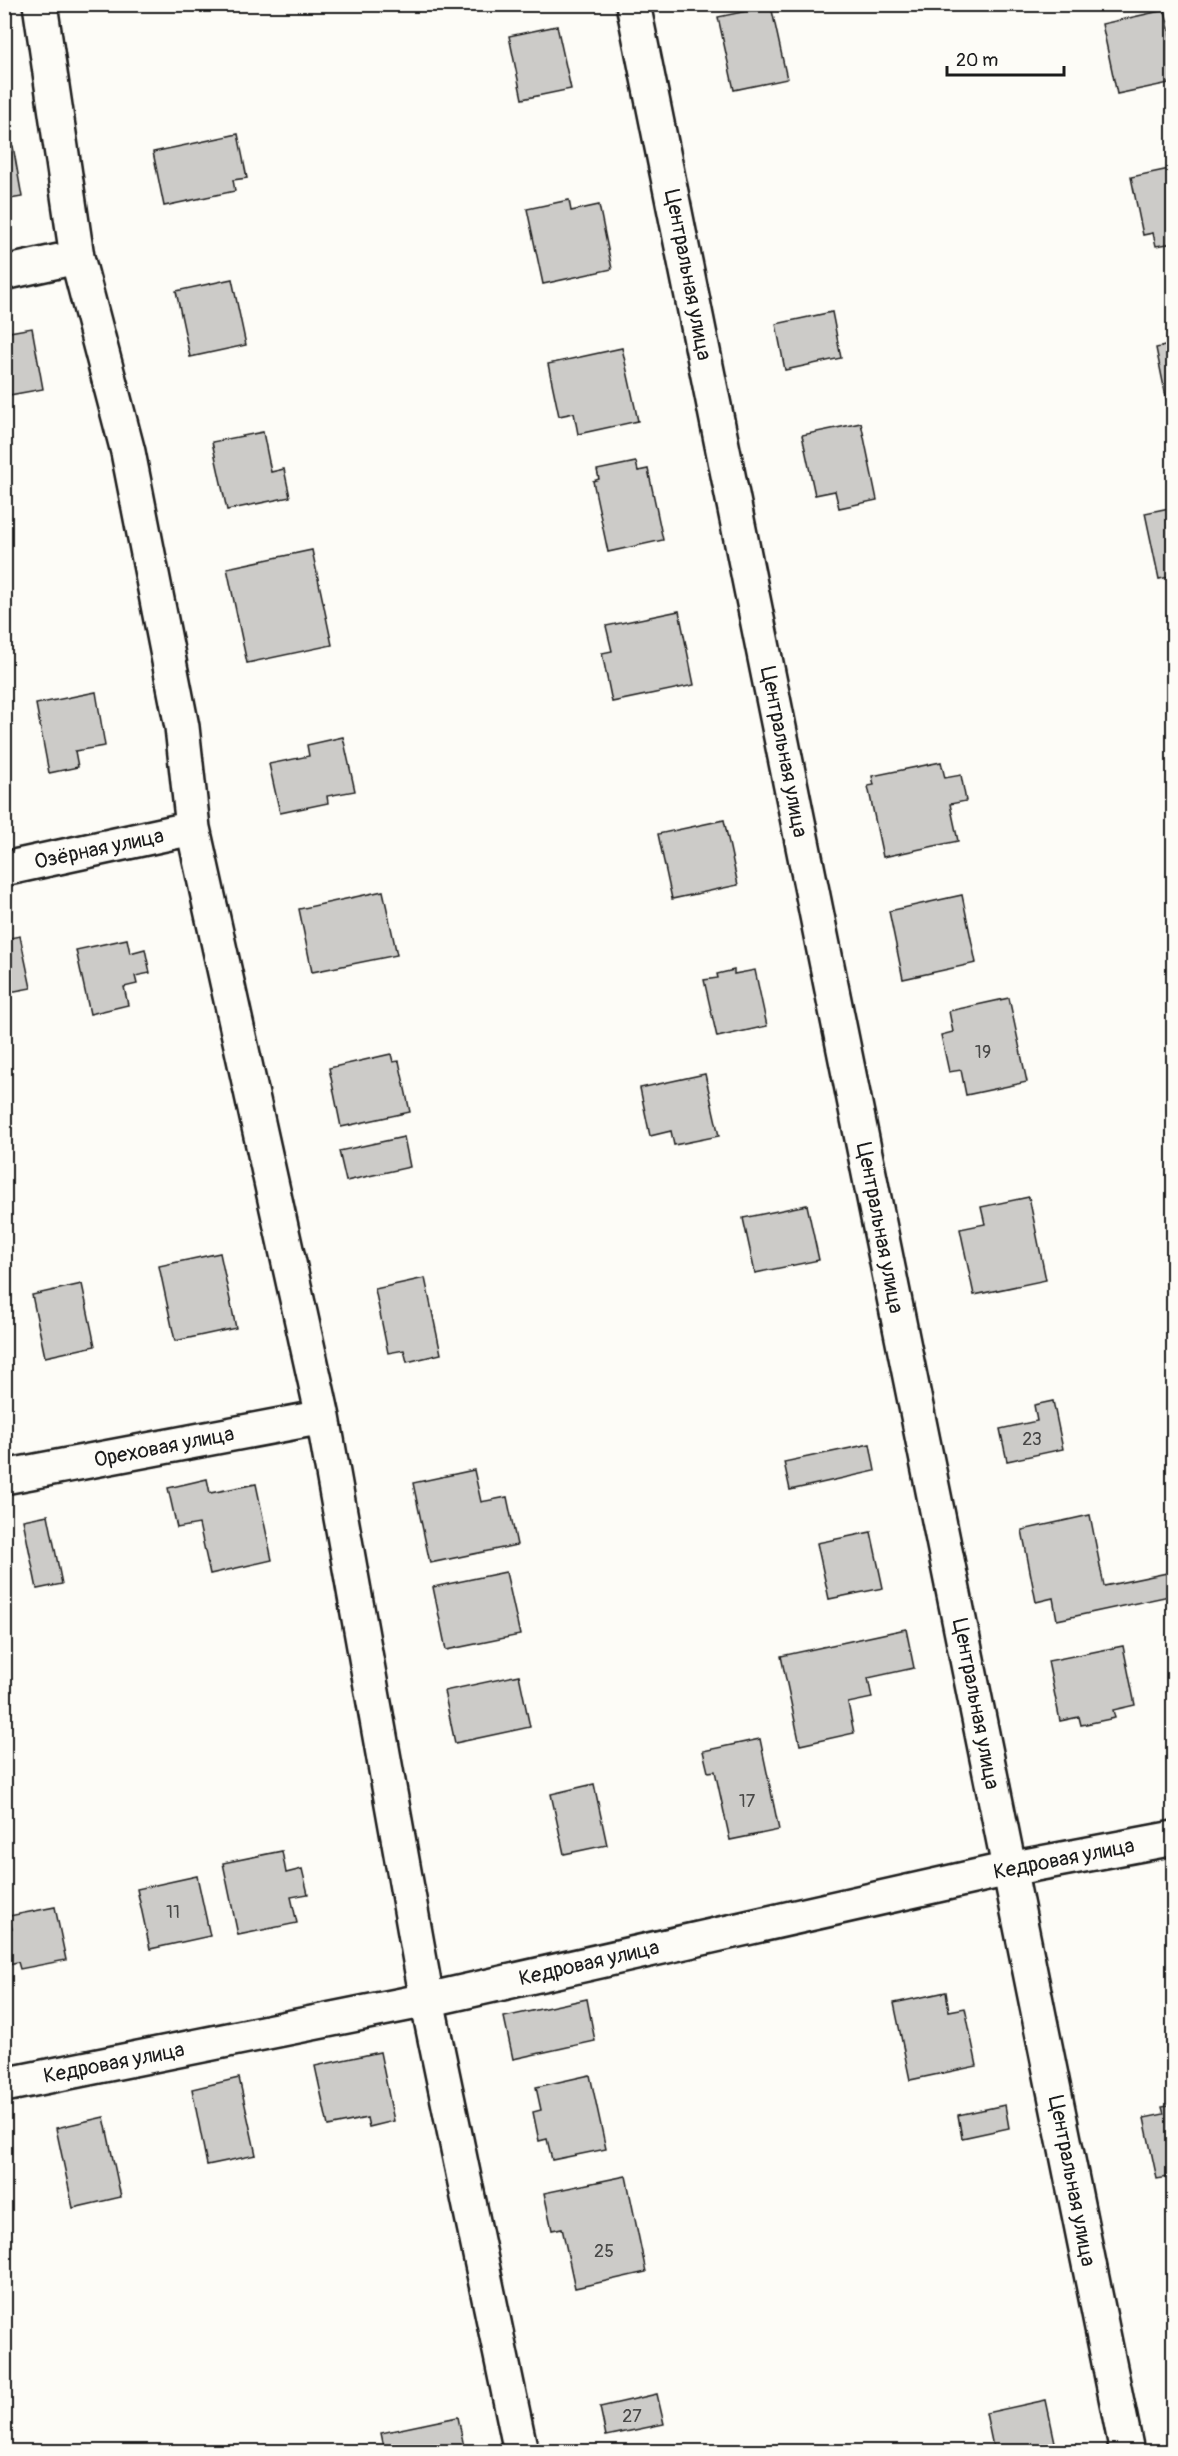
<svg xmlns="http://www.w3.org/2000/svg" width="1178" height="2456" font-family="Pangolin,sans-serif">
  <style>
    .building { fill: #cccbc8; stroke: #1c1c1c; stroke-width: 1.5 }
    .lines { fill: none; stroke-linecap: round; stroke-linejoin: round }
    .minor-casing { stroke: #1c1c1c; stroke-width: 38 }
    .minor { stroke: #fdfcf7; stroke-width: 33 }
    .labels { text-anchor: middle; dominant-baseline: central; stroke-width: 4.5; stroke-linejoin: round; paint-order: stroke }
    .number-label { font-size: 18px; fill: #484847 }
    .street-label { font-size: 21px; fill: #1c1c1c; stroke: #fdfcf7 }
  </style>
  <rect width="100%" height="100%" fill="#fdfcf7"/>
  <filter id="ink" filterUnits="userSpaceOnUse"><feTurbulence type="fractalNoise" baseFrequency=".0167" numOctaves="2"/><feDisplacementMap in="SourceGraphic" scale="12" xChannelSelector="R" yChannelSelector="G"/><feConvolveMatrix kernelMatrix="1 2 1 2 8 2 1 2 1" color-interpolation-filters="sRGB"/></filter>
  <g filter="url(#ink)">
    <path class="building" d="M771 6 787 79 734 90 718 17Z
      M1165 10 1174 53V82L1117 94 1102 24Z
      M557 26 571 89 522 99 509 36Z
      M238 134 247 178 233 180 235 191 164 206 153 152Z
      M13 146 22 197 4 200V147Z
      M1174 168V243L1156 246 1153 233 1143 235 1131 177Z
      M569 200 571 211 599 205 612 269 543 284 527 209Z
      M232 279 246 345 190 357 176 291Z
      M832 312 841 358 785 370 776 324Z
      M32 328 43 389 4 396V333Z
      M1174 339V406L1168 407 1156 348 1169 345 1168 341Z
      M622 348 638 421 578 434 574 413 559 416 548 364Z
      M861 423 877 500 839 508 835 491 815 495 802 435Z
      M263 432 271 472 284 469 290 497 227 510 212 442Z
      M636 462 638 471 648 469 663 540 608 552 593 481 599 479 597 470Z
      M1174 507V576L1159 579 1145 513Z
      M312 550 332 645 247 663 227 568Z
      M679 611 694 685 612 702 602 653 612 651 606 626Z
      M96 692 105 746 75 751 78 767 49 773 36 704Z
      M343 737 355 791 327 796 328 803 280 813 269 764 309 756 307 745Z
      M941 762 945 778 961 775 966 801 950 804 958 841 883 857 868 786 874 785 872 776Z
      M724 820 738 885 672 899 658 834Z
      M383 891 397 955 312 972 299 909Z
      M962 895 976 963 903 979 889 911Z
      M20 936 31 988 4 993V939Z
      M127 939 130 953 145 949 150 973 135 976 137 984 124 987 128 1005 90 1014 76 950Z
      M734 970V974L755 970 767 1026 717 1037 704 980 718 978 717 974Z
      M1009 998 1027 1082 966 1095 961 1070 949 1072 941 1035 953 1032 949 1011Z
      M391 1054 393 1062 399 1061 410 1112 341 1127 329 1068Z
      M705 1074 719 1136 674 1145 671 1131 650 1136 640 1088Z
      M404 1137 410 1167 346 1181 339 1151Z
      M1029 1197 1046 1280 974 1295 960 1229 985 1224 981 1207Z
      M807 1205 819 1260 755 1273 743 1218Z
      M220 1253 236 1328 175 1341 159 1266Z
      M425 1278 441 1354 407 1362 404 1350 388 1353 375 1289Z
      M82 1284 95 1346 45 1357 32 1295Z
      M1053 1401 1063 1449 1007 1461 1000 1429 1037 1421 1034 1405Z
      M870 1444 875 1471 790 1490 784 1462Z
      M474 1470 481 1502 507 1497 517 1545 430 1563 413 1483Z
      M207 1479 210 1493 256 1484 272 1560 210 1574 199 1524 177 1528 168 1488Z
      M48 1515 62 1584 37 1589 23 1520Z
      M1090 1515 1104 1586 1172 1572 1174 1595 1057 1620 1053 1598 1036 1602 1022 1530Z
      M871 1532 883 1588 829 1599 817 1543Z
      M506 1572 520 1635 446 1650 433 1587Z
      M4 1578 11 1610 4 1611Z
      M906 1629 914 1668 868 1678 872 1698 848 1703 854 1733 800 1745 781 1656Z
      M1123 1646 1135 1705 1113 1710 1115 1718 1081 1725 1079 1717 1060 1721 1048 1661Z
      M519 1675 530 1727 455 1743 444 1691Z
      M760 1739 779 1830 730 1840 715 1771 708 1772 703 1751Z
      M594 1784 607 1845 564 1854 551 1794Z
      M282 1851 286 1873 302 1869 308 1894 291 1897 297 1923 238 1935 223 1863Z
      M197 1876 210 1936 150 1949 137 1889Z
      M55 1907 66 1960 20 1969 18 1962 4 1965V1930L12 1929 9 1916Z
      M946 1992 949 2011 965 2008 977 2066 910 2080 894 2003Z
      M587 1999 595 2041 513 2059 504 2017Z
      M380 2052 394 2121 369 2127 367 2118 328 2126 315 2066Z
      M590 2075 606 2149 552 2160 547 2139 539 2141 533 2112 541 2110 536 2087Z
      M239 2078 256 2155 207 2165 192 2089Z
      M1005 2105 1009 2128 962 2138 958 2115Z
      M1174 2105V2176L1157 2179 1144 2118 1164 2114 1162 2107Z
      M104 2117 121 2197 73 2208 56 2128Z
      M626 2176 646 2272 575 2288 562 2228 552 2230 544 2193Z
      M657 2394 664 2424 606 2436 600 2407Z
      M1046 2400 1056 2447 1032 2452H994L986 2413Z
      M458 2417 465 2452H385L381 2433Z"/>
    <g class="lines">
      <defs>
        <path id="minor" d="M40 4 77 257 128 452 182 727 193 828 323 1417 427 2000 521 2452
          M633 4 1127 2452
          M4 273 77 257
          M4 869 193 828
          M4 1477 323 1417
          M4 2085 427 2000 1009 1869 1174 1838"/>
      </defs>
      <use href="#minor" class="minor-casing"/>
      <use href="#minor" class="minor"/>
    </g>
  </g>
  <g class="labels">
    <g class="number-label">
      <text x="983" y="1052">19</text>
      <text x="1032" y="1439">23</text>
      <text x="747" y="1801">17</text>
      <text x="173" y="1912">11</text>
      <text x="604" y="2251">25</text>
      <text x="632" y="2416">27</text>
    </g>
    <g class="street-label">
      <text transform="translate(688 275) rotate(79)">Центральная улица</text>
      <text transform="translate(784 752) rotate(79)">Центральная улица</text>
      <text transform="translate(99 849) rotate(-12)">Озёрная улица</text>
      <text transform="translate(880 1228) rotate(79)">Центральная улица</text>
      <text transform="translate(164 1447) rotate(-11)">Ореховая улица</text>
      <text transform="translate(976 1704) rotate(79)">Центральная улица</text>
      <text transform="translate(1064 1859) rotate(-11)">Кедровая улица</text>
      <text transform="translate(589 1963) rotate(-13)">Кедровая улица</text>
      <text transform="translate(114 2063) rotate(-11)">Кедровая улица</text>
      <text transform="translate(1072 2181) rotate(79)">Центральная улица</text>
    </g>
  </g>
  <rect width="1178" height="2456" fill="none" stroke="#fdfcf7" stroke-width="24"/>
  <rect x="12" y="12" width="1154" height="2432" fill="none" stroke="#1c1c1c" stroke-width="2" filter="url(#ink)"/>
  <path d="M947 66v9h117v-9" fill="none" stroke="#1c1c1c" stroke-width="3"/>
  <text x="956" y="66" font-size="18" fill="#1c1c1c" stroke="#fdfcf7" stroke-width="4.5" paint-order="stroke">20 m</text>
</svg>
